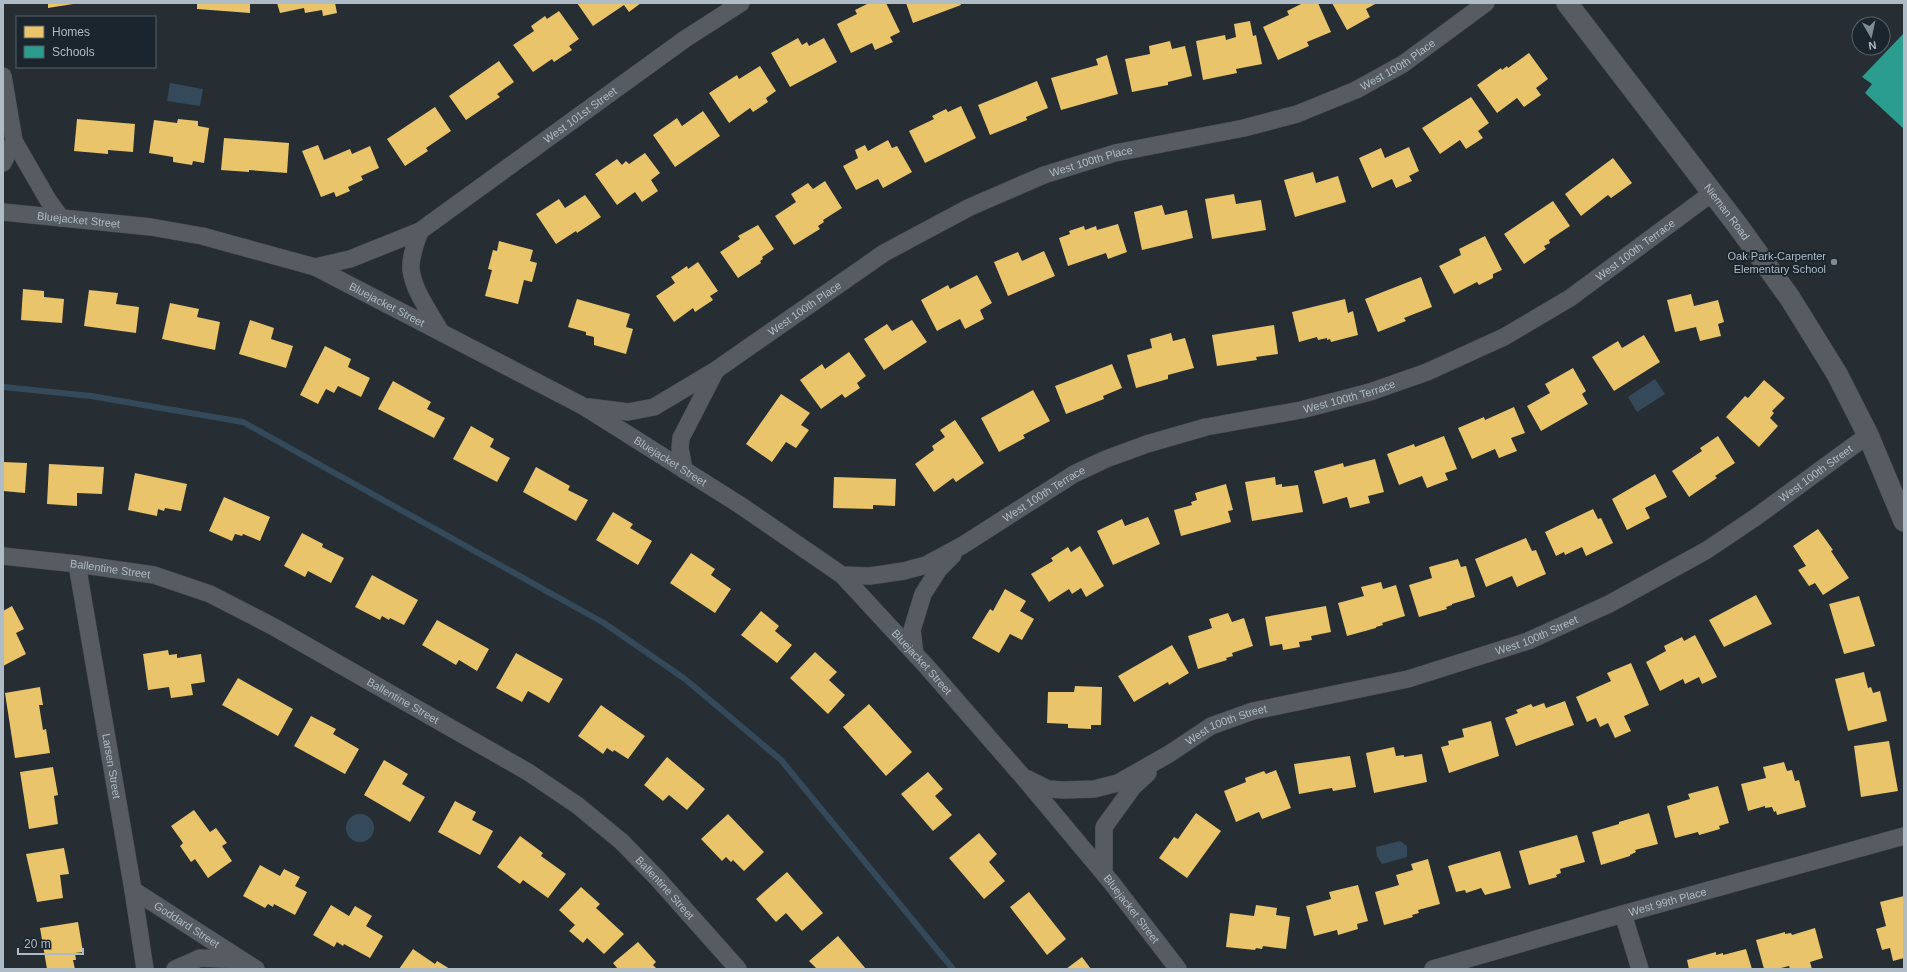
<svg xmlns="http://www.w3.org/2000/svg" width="1907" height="972" font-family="Arial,sans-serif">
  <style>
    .water { fill: #344a5b }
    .homes { fill: #e9c46a }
    .schools { fill: #2a9d8f }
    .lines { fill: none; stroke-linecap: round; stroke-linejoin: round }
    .stream { stroke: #344a5b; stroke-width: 6 }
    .minor-casing { stroke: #444a4e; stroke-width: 18 }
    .tertiary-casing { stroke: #444a4e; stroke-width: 22 }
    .minor { stroke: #565c61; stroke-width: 17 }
    .tertiary { stroke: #565c61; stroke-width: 21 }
    .poi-dot { fill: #7f8a92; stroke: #1a252d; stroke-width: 1.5 }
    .labels { text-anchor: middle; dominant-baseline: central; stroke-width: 4; stroke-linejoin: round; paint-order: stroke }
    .street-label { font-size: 11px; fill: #afbbc5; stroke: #1a252d }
    .poi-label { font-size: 11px; fill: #afbbc5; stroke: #1a252d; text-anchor: end }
  </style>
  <rect width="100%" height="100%" fill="#262e33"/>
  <path class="water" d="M170 83 203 89 200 106 167 101Z
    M1655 379 1665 394 1637 412 1628 397Z
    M346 828a14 14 0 1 1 28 0a14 14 0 1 1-28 0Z
    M1400 841 1407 846V857L1382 864 1377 856 1376 847Z"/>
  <path class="homes" d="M48 3H73V4L48 8Z
    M197 3H250V13L197 9Z
    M277 3H335L337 13 323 16 322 10 305 13 304 8 280 13Z
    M577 3H641L629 12 624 5 593 26Z
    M869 3H886L900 32 890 37 893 42 875 50 872 43 851 53 837 24 857 14 855 10Z
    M906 3H960L961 5 913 23Z
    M1301 3H1318L1331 32 1307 42 1309 46 1278 60 1263 27 1289 15 1287 11 1301 4Z
    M1332 3H1377L1366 9 1370 17 1347 30Z
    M559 11 579 39 569 46 572 50 554 62 552 59 533 72 513 45 534 31 531 26 545 16 547 19Z
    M1250 21 1253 36 1256 35 1262 64 1236 69 1237 73 1203 80 1196 41 1225 35 1226 40 1236 37 1234 24Z
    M798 38 802 45 807 42 809 46 824 38 837 62 790 87 771 53Z
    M1170 41 1172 49 1185 46 1192 76 1168 82V85L1132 92 1125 59 1150 54 1149 46Z
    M1529 53 1548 79 1536 88 1541 95 1524 107 1517 98 1497 113 1477 85 1501 68 1502 70 1507 66 1508 68Z
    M1107 55 1118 94 1061 110 1051 78 1098 65 1096 59Z
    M499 61 514 82 497 94 500 97 466 120 449 96Z
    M760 66 776 91 766 98 768 102 753 112 750 108 729 123 709 93 737 75 739 79Z
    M1037 81 1048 108 1026 117 1027 120 990 135 978 105Z
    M1471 97 1489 123 1478 131 1483 138 1466 149 1460 140 1440 154 1422 128Z
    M961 106 976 138 925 163 909 131 934 119 932 116 946 109 948 112Z
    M435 107 451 131 426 148 428 151 405 166 387 139Z
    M703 111 720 136 675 167 653 135 677 118 682 126Z
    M77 119 135 124 133 152 108 150V154L74 151Z
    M178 119 198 121V126L209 128 204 163 193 161 192 165 173 162V157L149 153 154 120 177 123Z
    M224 138 289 143 287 173 249 170V172L221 170Z
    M888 140 892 148 897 146 912 172 883 188 878 179 856 190 843 166 858 158 855 150 865 145 868 151Z
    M318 145 324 160 350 149 352 154 370 146 379 168 361 176 363 180 348 187 350 191 336 197 334 192 321 197 302 151Z
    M1409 147 1419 171 1409 176 1412 181 1396 188 1392 179 1372 188 1359 158 1381 148 1385 158Z
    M645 153 660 173 651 180 658 191 642 202 635 192 617 205 595 174 617 159 622 165 626 161 629 164Z
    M1613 158 1632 183 1611 198 1608 195 1581 216 1565 194Z
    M1313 172 1316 183 1338 176 1346 202 1295 217 1284 180Z
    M825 181 842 208 823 220 824 222 818 226 820 229 794 245 775 216 796 202 791 194 808 183 813 189Z
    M1234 194 1236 204 1261 200 1266 230 1212 239 1205 199Z
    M585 195 601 217 577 233 576 231 556 244 536 214 559 199 565 208Z
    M1553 201 1570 226 1549 240 1550 243 1544 246 1546 249 1524 264 1504 234Z
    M1162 205 1165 215 1187 210 1193 238 1142 250 1134 212Z
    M1118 224 1127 252 1108 259 1106 253 1068 266 1059 238 1070 234 1069 231 1084 226 1085 230 1096 226 1097 230Z
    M758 225 774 249 762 257 763 259 760 261 761 263 738 278 720 252 740 239 738 236Z
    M1485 236 1502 270 1493 274V278L1479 285 1477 282 1454 294 1439 266 1461 255 1459 249Z
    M499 241 533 250 530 261 537 263 532 282 524 280 518 304 485 296 492 270 488 269 493 250 497 251Z
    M1044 251 1055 276 1008 296 994 262 1018 252 1022 261Z
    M698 262 718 291 710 296 713 300 695 312 693 308 674 322 656 296 675 283 671 277 687 266 688 269Z
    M977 275 992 303 980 310 984 319 965 329 960 319 937 331 921 300 948 285 950 289Z
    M1421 277 1432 307 1404 318 1406 321 1378 332 1365 299Z
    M23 289 44 291V297L64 299 62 323 21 320Z
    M89 290 118 293 116 304 139 307 136 333 84 326Z
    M1691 294 1694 306 1718 300 1724 322 1718 324 1721 336 1700 341 1696 327 1675 332 1667 300Z
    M577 299 630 314 626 327 633 329 626 354 594 345V337L586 335V332L568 327Z
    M1345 299 1348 313 1353 311 1358 335 1331 342 1330 339 1327 340V338L1318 340 1317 337 1299 342 1292 312Z
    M170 303 199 309 197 317 220 322 215 350 162 339Z
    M250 320 274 328 271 339 293 346 286 368 239 354Z
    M912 320 927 342 884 370 864 339 887 324 892 331Z
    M1274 325 1278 354 1256 357 1257 360 1217 366 1212 335Z
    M1171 333 1173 341 1185 338 1194 368 1168 375V379L1136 388 1127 355 1152 348 1150 339Z
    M1644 335 1660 362 1614 391 1592 357 1618 341 1622 348Z
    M325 346 351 359 348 367 370 378 361 397 338 386 334 393 326 389 318 404 300 395Z
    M849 352 866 376 857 383 860 388 845 398 842 394 821 409 800 380 822 364 825 369Z
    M1112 364 1122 388 1103 396 1104 399 1066 414 1055 386Z
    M1573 368 1586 391 1582 394 1588 404 1541 431 1527 406 1550 393 1545 384Z
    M1764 380 1785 398 1772 411 1774 413 1770 418 1778 426 1759 447 1726 417 1745 396 1748 398Z
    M393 381 431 402 427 409 445 418 434 438 378 409Z
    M1033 390 1050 421 1023 435 1025 438 999 452 981 418Z
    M781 394 810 413 801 425 809 430 796 448 786 442 772 462 746 444Z
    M1514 407 1525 433 1511 438 1517 451 1499 458 1495 449 1472 459 1458 428 1484 417 1485 420Z
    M955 420 984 463 956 482 953 478 934 492 915 464 934 450 932 446 945 437 940 430Z
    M471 426 494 439 490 447 510 458 497 482 453 459Z
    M1444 436 1457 469 1445 473 1448 480 1427 488 1422 476 1399 485 1387 454 1414 444 1415 447Z
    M1718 436 1735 463 1715 476 1717 478 1689 497 1672 471 1702 451 1700 448Z
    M1375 459 1384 492 1368 496 1370 503 1350 508 1347 497 1323 504 1314 471 1343 463 1344 467Z
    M3 462 27 463 25 493 3 491Z
    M49 464 104 467 102 494 77 493V506L47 504Z
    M536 467 570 486 568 490 588 500 576 521 523 492Z
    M135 473 187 484 181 511 165 508 164 511 158 509 157 516 128 510Z
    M1655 474 1667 497 1645 508 1650 518 1627 530 1612 499Z
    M834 477 896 479 895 506 873 505V509L833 508Z
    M1275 477 1276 485 1282 484V487L1298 485 1303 512 1252 521 1245 482Z
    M1226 484 1233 510 1228 511 1231 522 1181 536 1174 510 1192 505 1191 502 1197 500 1195 493Z
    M224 497 270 517 260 541 243 534 242 536 235 534 232 541 209 531Z
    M1593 509 1598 519 1601 518 1613 543 1586 556 1582 547 1565 555 1564 552 1556 556 1545 532Z
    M613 512 633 524 630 528 652 541 638 565 596 540Z
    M1148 517 1160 544 1113 565 1097 531 1122 519 1125 526Z
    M1818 529 1833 550 1831 551 1849 578 1823 595 1815 583 1809 586 1798 570 1806 566 1793 546Z
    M302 533 323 544 322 547 344 558 331 583 308 571 305 577 284 566Z
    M1526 538 1532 551 1536 550 1546 574 1517 587 1512 576 1486 587 1475 559Z
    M1080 546 1104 586 1086 597 1081 588 1072 594 1069 589 1049 602 1031 574 1053 561 1051 558 1068 547 1071 552Z
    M691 553 715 569 711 575 731 589 715 613 670 583Z
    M1458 559 1461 567 1466 566 1475 597 1452 604V605L1446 607 1447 609 1419 617 1409 585 1432 578 1429 567Z
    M372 575 418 600 404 625 390 618 389 620 382 616 380 620 355 607Z
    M1381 582 1383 589 1396 585 1405 616 1382 623 1383 625 1376 627V628L1347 636 1338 603 1364 596 1361 587Z
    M1005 589 1026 601 1020 611 1034 619 1022 640 1010 634 999 653 972 638 990 609 993 611Z
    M1756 595 1772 624 1724 647 1709 620Z
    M1859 596 1875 646 1844 654 1829 604Z
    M12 606 24 629 16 633 26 654 3 666V611Z
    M1326 606 1331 632 1311 636 1312 640 1299 642 1300 647 1283 650 1282 644 1270 646 1265 617Z
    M761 611 779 626 775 631 792 645 777 663 741 635Z
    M1228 613 1232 622 1244 618 1253 646 1232 653 1233 656 1226 658 1227 660 1198 669 1188 636 1212 628 1209 619Z
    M437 620 489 649 477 671 459 660 456 665 422 645Z
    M1695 635 1717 677 1702 684 1699 677 1685 684 1683 679 1660 691 1646 662 1666 651 1664 646 1682 637 1684 641Z
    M1172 645 1189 673 1169 685 1168 682 1134 702 1118 676Z
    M168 650 169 655 177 654V658L201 654 205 682 191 684 193 695 171 698 169 687 148 690 143 654Z
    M815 652 837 672 829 680 845 695 828 714 790 678Z
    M516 653 563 679 549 703 528 691 522 702 496 688Z
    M1631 663 1649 705 1624 716 1631 731 1615 738 1608 723 1600 727 1596 718 1587 722 1576 697 1611 681 1607 673Z
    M1864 672 1868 688 1871 687 1873 693 1880 691 1887 721 1848 731 1835 679Z
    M238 678 293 709 278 736 222 705Z
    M1075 686 1102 687 1101 725H1091V729L1068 728V724L1047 723 1048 692H1074Z
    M40 687 43 705H39L43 730 46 729 50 753 15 758 5 693Z
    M1565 701 1574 725 1516 746 1505 718 1518 713 1516 710 1531 704 1533 707 1544 703 1546 708Z
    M869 704 912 752 886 776 843 727Z
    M601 705 645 736 628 759 614 750 613 752 607 748 603 754 578 736Z
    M311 716 336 729 333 734 359 749 345 774 294 746Z
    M1491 721 1499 756 1449 773 1441 747 1449 745 1448 741 1464 737 1462 729Z
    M1889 741 1898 791 1861 797 1854 746Z
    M1394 747 1396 756 1404 755V757L1422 754 1427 782 1374 793 1366 753Z
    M1350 756 1356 787 1333 791 1332 788 1299 794 1294 764Z
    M667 757 705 789 687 810 669 795 663 801 644 785Z
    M384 760 408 774 402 784 425 797 410 822 364 795Z
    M1784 762 1787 771 1792 770 1795 781 1799 780 1806 807 1777 815 1776 811 1774 812 1772 807 1765 808V806L1748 811 1741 784 1766 778 1763 767Z
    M53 767 58 795 54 796 58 824 29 829 20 772Z
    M1276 770 1291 808 1262 819 1259 812 1236 822 1224 791 1246 782 1245 778 1264 771 1266 774Z
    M928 772 943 789 935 796 952 815 933 831 901 794Z
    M1718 786 1729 823 1719 826 1720 829 1699 835 1698 832 1675 838 1667 806 1690 799 1688 794Z
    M455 801 476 812 472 820 493 831 480 855 438 832Z
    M194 810 210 832 216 828 227 843 222 846 232 861 208 878 195 859 191 862 180 846 183 843 171 826Z
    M1196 813 1221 831 1187 878 1159 858 1174 837 1178 839Z
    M1649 813 1658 844 1635 850 1636 852 1630 855V856L1601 865 1592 832 1619 824V822Z
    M728 814 764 852 744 871 733 860 731 862 726 857 722 861 701 839Z
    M979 833 997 854 989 862 1005 881 984 899 949 858Z
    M1577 835 1585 862 1560 869 1561 873 1556 875 1557 877 1529 885 1519 851Z
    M520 836 543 853 541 856 566 874 548 898 523 880 520 884 497 867Z
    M64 848 69 874 60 875 63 898 37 902 26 854Z
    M1500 851 1511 888 1485 895 1481 888 1466 893 1465 890 1456 892 1448 866Z
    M1428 859 1440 904 1418 910 1419 913 1412 915 1413 917 1384 925 1375 892 1399 885 1396 875 1413 870 1411 864Z
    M260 865 280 876 284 869 300 877 295 886 307 892 295 915 274 904 273 907 268 904 265 908 243 896Z
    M787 872 823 913 802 931 786 913 776 922 756 899Z
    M1358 885 1368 921 1357 924 1358 929 1338 935 1337 930 1314 936 1306 906 1331 899 1329 892Z
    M581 887 600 904 596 908 624 934 604 954 587 938 583 943 569 931 575 925 559 910Z
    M1029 892 1066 939 1047 955 1010 907Z
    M1904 896V958L1893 961 1890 948 1882 950 1876 929 1886 926 1880 902Z
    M331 905 349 916 355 906 372 916 366 926 383 936 370 958 344 944 343 946 337 942 334 947 313 935Z
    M1256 905 1277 908 1276 915 1290 917 1286 949 1263 946 1262 949 1256 948 1255 950 1226 947 1230 913 1254 916Z
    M78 922 83 952 75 953 76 960H73L75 969H47L40 928Z
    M1815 928 1823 958 1810 962 1812 969H1790L1789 966 1777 969H1764L1756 940 1785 932V934L1791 933 1792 935Z
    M838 936 866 969H817L809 961Z
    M638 942 656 962 653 965 657 969H618L613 963Z
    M413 949 435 964 437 961 450 969H399Z
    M1746 949 1752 969H1689L1687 960 1716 952V955L1723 953V955Z
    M1082 957 1091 969H1066Z"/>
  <path class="schools" d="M1904 33V129L1865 93 1872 84 1862 77Z"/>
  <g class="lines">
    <path class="stream" d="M3 387 91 396 243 422 604 623 685 679 781 760 953 969"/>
    <defs>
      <g id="minor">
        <path d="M3 76 14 141 48 200 61 218"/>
        <path d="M3 163 14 141"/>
        <path id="s1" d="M3 212 151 227 202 236 315 267 583 406 740 505 842 575 928 668 1024 778 1111 882 1178 969"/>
        <path d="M420 231C416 242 410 257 411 270 414 292 430 312 440 331"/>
        <path id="s2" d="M315 267 350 259 420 231 685 39 741 3"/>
        <path id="s3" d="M589 407 628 412 654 407 716 370 884 253 970 207 1044 175 1115 153 1244 128 1297 114 1356 90 1403 64 1486 3"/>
        <path d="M684 470 680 448 681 438 716 370"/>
        <path id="s4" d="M3 556 77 564 154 575 210 594 274 627 528 772 577 805 622 842 657 878 738 969"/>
        <path id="s5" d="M77 564 133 890 145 969"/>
        <path id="s6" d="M842 575 870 576 904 571 926 565 963 545 1074 474 1106 459 1147 444 1206 427 1301 410 1370 392 1427 372 1504 337 1570 298 1712 193"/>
        <path d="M915 654 912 630 923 594 939 569 953 555"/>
        <path id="s7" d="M1028 779 1048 789 1064 790 1094 789 1118 783 1169 754 1211 726 1253 711 1408 679 1528 641 1609 604 1707 550 1756 517 1868 435"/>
        <path d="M1104 873V827L1133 787 1148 773"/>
        <path id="s8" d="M133 890 256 969"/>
        <path d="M1623 914 1640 969"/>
        <path d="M175 969 200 958 241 960"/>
        <path id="s9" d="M1433 969 1623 914 1904 836"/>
      </g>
      <g id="tertiary">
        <path id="s10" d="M1567 3 1738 226 1790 298 1837 374 1868 435 1904 521"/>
      </g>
    </defs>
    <use href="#minor" class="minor-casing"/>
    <use href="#tertiary" class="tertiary-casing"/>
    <use href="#minor" class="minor"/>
    <use href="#tertiary" class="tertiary"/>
  </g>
  <circle class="poi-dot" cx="1834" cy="262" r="4"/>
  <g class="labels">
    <g class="street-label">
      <text stroke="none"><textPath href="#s3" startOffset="894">West 100th Place</textPath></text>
      <text stroke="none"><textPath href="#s2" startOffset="309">West 101st Street</textPath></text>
      <text stroke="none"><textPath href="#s3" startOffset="570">West 100th Place</textPath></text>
      <text stroke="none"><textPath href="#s10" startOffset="263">Nieman Road</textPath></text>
      <text stroke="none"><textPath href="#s1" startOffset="76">Bluejacket Street</textPath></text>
      <text stroke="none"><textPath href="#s6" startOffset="870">West 100th Terrace</textPath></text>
      <text stroke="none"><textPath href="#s1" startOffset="399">Bluejacket Street</textPath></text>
      <text stroke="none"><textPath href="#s3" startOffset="246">West 100th Place</textPath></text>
      <text stroke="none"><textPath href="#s6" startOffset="546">West 100th Terrace</textPath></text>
      <text stroke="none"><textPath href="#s1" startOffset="723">Bluejacket Street</textPath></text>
      <text stroke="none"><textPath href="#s7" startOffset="865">West 100th Street</textPath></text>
      <text stroke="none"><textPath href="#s6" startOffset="223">West 100th Terrace</textPath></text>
      <text stroke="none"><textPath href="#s4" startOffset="108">Ballentine Street</textPath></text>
      <text stroke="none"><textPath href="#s7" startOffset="541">West 100th Street</textPath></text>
      <text stroke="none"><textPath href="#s1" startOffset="1047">Bluejacket Street</textPath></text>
      <text stroke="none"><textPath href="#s4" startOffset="432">Ballentine Street</textPath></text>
      <text stroke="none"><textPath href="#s7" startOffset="217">West 100th Street</textPath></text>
      <text stroke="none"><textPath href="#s5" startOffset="205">Larsen Street</textPath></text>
      <text stroke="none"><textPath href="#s4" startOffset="756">Ballentine Street</textPath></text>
      <text stroke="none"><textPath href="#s9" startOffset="244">West 99th Place</textPath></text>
      <text stroke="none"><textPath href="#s1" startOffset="1371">Bluejacket Street</textPath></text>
      <text stroke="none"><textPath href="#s8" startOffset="64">Goddard Street</textPath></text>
    </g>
    <g class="poi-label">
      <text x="1826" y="256">Oak Park-Carpenter<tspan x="1826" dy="13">Elementary School</tspan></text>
    </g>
  </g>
  <rect width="1907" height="972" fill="none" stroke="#afbbc5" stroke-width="8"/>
  <rect x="16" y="16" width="140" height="52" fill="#1a252d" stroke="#56616a"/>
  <rect x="24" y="26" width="20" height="12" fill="#e9c46a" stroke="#56616a"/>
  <text x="52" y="36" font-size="12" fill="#afbbc5">Homes</text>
  <rect x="24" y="46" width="20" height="12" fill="#2a9d8f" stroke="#56616a"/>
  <text x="52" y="56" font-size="12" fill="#afbbc5">Schools</text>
  <g transform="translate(1871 36) rotate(171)"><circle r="19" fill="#1a252d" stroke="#56616a"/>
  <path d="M0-3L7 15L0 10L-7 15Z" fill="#7f8a92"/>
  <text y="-6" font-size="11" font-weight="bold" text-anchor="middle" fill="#afbbc5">N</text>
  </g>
  <path d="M18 948v6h65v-6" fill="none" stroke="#afbbc5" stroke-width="2"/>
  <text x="24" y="948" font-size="12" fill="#afbbc5" stroke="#1a252d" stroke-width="3" paint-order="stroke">20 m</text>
</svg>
